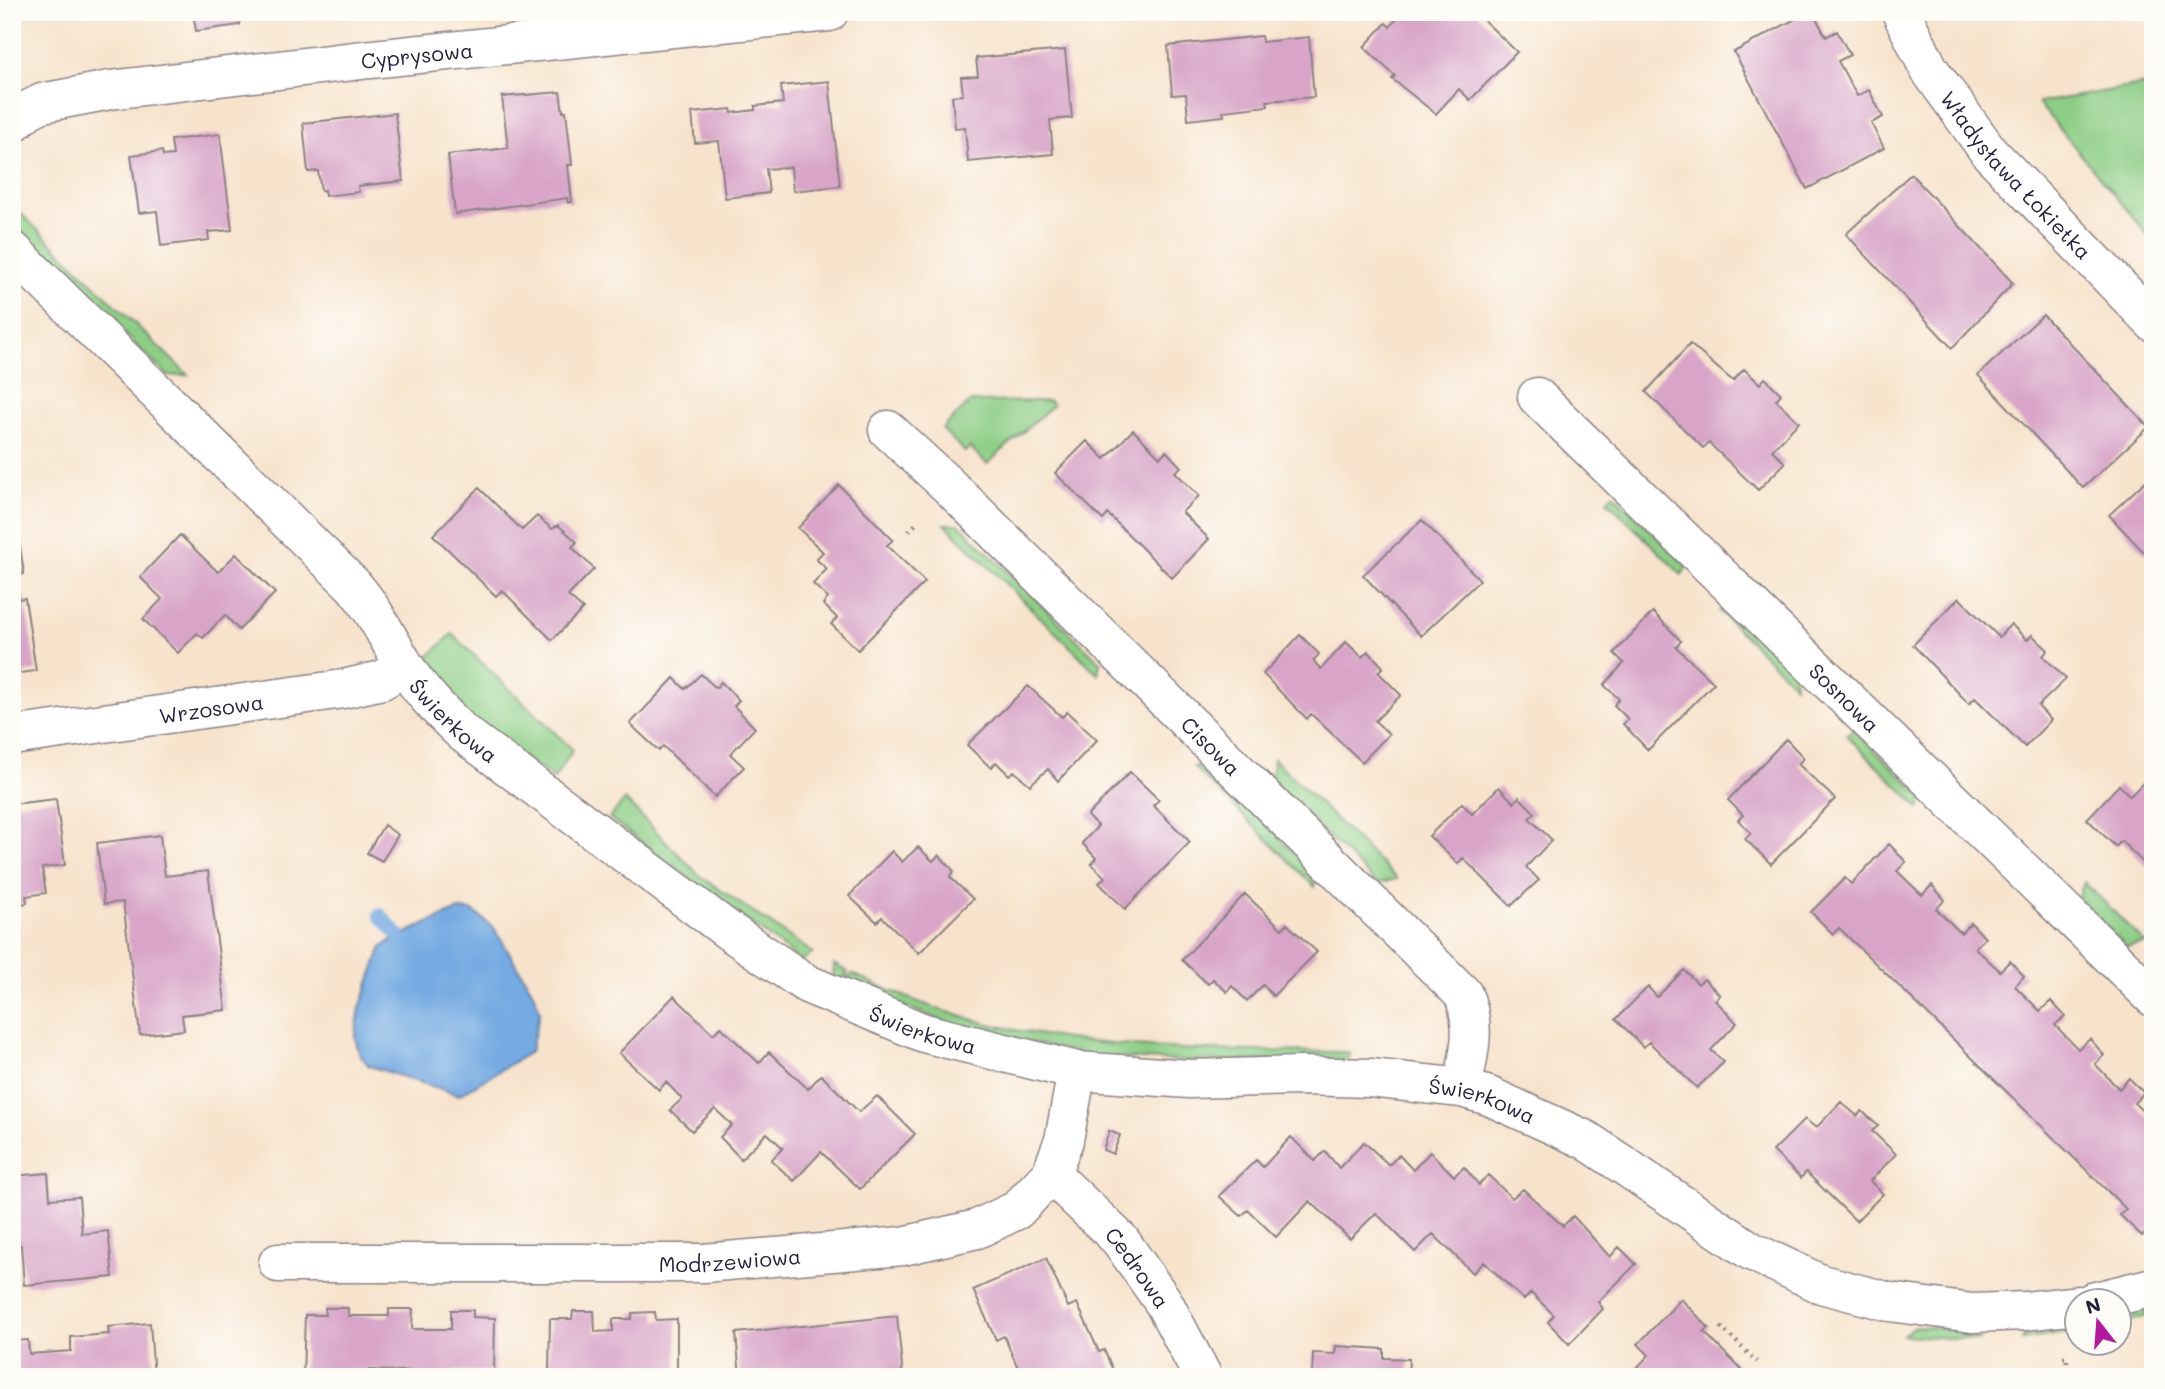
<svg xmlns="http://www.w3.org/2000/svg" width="2165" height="1389" font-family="Mali,sans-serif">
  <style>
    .green { fill: #8dce86; stroke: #587860; stroke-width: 2 }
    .water { fill: #74aae2; stroke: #4b668e; stroke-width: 2 }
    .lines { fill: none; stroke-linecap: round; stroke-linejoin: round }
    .stream { stroke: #74aae2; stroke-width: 14 }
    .building { fill: #d8a4c8 }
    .minor-casing { stroke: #8c8284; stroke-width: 41 }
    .path { stroke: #8c8284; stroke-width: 4.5; stroke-dasharray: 2 5; stroke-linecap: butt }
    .minor { stroke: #fff; stroke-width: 38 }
    .labels { text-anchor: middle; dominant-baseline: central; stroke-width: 5; stroke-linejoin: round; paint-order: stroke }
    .street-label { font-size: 21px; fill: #22223b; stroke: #fdfcf7 }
  </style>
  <rect width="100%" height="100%" fill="#fdfcf7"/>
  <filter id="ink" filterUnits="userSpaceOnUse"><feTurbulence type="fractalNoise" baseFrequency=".0143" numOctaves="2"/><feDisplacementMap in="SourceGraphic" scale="14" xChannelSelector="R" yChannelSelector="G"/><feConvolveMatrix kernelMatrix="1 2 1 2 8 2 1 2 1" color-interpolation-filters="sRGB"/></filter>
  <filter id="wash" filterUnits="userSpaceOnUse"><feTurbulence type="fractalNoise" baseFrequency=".00686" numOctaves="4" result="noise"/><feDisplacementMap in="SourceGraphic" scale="28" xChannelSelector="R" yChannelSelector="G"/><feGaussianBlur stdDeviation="1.57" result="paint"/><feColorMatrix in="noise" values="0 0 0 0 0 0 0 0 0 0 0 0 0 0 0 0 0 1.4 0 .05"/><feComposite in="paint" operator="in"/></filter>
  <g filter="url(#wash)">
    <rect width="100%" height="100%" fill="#f7e3cc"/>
    <path class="green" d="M2153 83V241L2038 103Z
      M12 205 188 375 168 376 12 225Z
      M1050 401 1053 405 987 464 970 447 965 452 942 429 970 402Z
      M1613 494 1687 566 1682 575 1607 501Z
      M945 524H959L1100 662 1098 674Z
      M1728 607 1794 671 1795 685 1719 611Z
      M452 634 573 750 554 779 465 715 422 663Z
      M1853 729 1923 797 1920 808 1846 735Z
      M1274 759 1397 879 1377 884 1270 780Z
      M1203 764 1316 874 1315 887 1194 767Z
      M625 800 700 876 813 953 801 961 609 818Z
      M2084 882 2145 943 2127 947 2078 899Z
      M834 964 848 972 845 976 849 978 852 974C885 988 917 1003 951 1013 1079 1054 1217 1050 1349 1052V1060L1184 1061 1096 1057 953 1025 833 979Z
      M2142 1309 2150 1315 2120 1324V1315Z
      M2077 1324V1332L2022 1340 2028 1330Z
      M1914 1326 1971 1331 1980 1340 1903 1335Z"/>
    <path class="water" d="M458 910 473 911 494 928 532 990 540 1011 530 1052 459 1095 369 1066 359 1053 355 1037 360 1008 382 947 399 936Z"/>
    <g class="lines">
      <path class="stream" d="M380 915 399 936"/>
    </g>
    <g id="blocks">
      <path class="building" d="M12 12H39V14L12 17Z
        M193 12H238L240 25 196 31Z
        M1391 12H1475L1517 52 1470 100 1459 89 1436 114 1392 79 1395 76 1364 47 1386 23 1390 27 1397 18Z
        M1674 12H1705V13L1677 21Z
        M1808 12H1813L1826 37 1837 31 1850 55 1838 61 1857 96 1869 90 1883 117 1871 123 1884 148 1807 189 1734 52Z
        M1261 36 1262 42 1309 37 1314 97 1267 101 1268 106 1223 111 1224 116 1188 120 1186 94 1172 95 1168 46Z
        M1065 50 1072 118 1050 120 1053 154 968 162 965 127 955 128 952 96 963 95 961 77 978 76 976 58Z
        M829 81 840 186 793 191 791 167 766 169 769 193 725 198 719 141 695 143 692 113 731 109 732 113 755 110V106L783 103 781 86Z
        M560 92 563 112 566 111 572 165H568L572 202 568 203 567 198 455 214 448 155 508 148 502 97Z
        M395 113 403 181 358 186 359 192 325 196 324 190 321 191 318 171 308 172 303 123Z
        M220 134 232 230 208 232 209 240 161 246 157 211 139 213 131 155 162 151 163 156 173 155 171 140Z
        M1911 174 2013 283 1952 348 1846 234Z
        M2043 315 2149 427 2083 488 1978 375Z
        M1690 344 1733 381 1744 369 1760 384 1765 378 1781 394 1776 400 1799 422 1772 450 1785 463 1758 490 1709 443 1703 448 1646 392Z
        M1133 430 1160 457 1166 451 1181 467 1175 472 1199 496 1182 512 1209 539 1172 578 1108 514 1103 520 1055 473 1087 441 1105 459Z
        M2153 474V562L2109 515Z
        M839 485 893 540 887 545 925 582 858 650 831 624 837 618 823 604 828 598 813 584 827 569 816 559 823 552 798 528Z
        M479 488 522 530 537 516 552 529 558 525 577 542 572 547 594 569 568 596 583 609 552 640 502 590 496 596 433 535Z
        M1422 520 1480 580 1421 636 1363 575Z
        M180 535 218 572 236 554 275 593 239 630 225 615 203 638 197 633 178 653 143 619 162 599 140 577Z
        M19 540 24 574 16 575 19 599 25 598 36 671 12 674V541Z
        M1959 598 1999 637 2011 624 2027 640 2032 635 2048 650 2043 656 2066 679 2038 706 2051 720 2025 747 1975 698 1969 704 1913 645Z
        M1653 612 1681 641 1676 647 1714 683 1648 750 1623 724 1628 719 1614 705 1619 699 1604 685 1624 663 1614 653Z
        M1300 635 1319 654 1313 661 1321 669 1346 642 1362 657 1368 651 1383 667 1378 672 1401 695 1375 721 1389 734 1362 762 1311 714 1307 719 1263 674Z
        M701 674 716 688 721 682 739 700 734 706 755 728 730 754 744 767 715 797 663 746 659 751 630 724 674 678 685 689Z
        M1028 686 1062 717 1067 712 1097 740 1058 781 1048 769 1030 785 1014 771 1009 775 996 762 991 768 967 745Z
        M1786 739 1804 758 1798 764 1835 799 1771 864 1745 839 1751 833 1738 820 1743 815 1728 800Z
        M1130 772 1159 800 1153 805 1190 842 1125 909 1099 883 1105 877 1091 864 1096 858 1082 843 1098 826 1087 816Z
        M2153 773V872L2121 841 2116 847 2087 819 2119 785 2130 796Z
        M1499 787 1514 803 1519 797 1535 813 1529 818 1552 840 1526 867 1539 880 1511 906 1463 858 1458 864 1429 836 1462 803 1472 814Z
        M56 799 65 865 42 868 46 893 26 896 27 903 12 906V804Z
        M384 825 398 835 382 861 367 853Z
        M160 835 165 876 208 871 226 1010 182 1015 184 1030 140 1035 123 902 104 904 97 843Z
        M1889 844 1906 862 1897 871 1922 895 1932 885 1945 900 1936 909 1961 933 1971 923 1985 938 1975 948 2000 971 2010 961 2024 976 2015 986 2040 1011 2051 1001 2065 1016 2055 1025 2078 1049 2090 1039 2104 1055 2095 1064 2119 1089 2129 1078 2144 1093 2134 1103 2153 1121V1225L2142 1236 2120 1215 2126 1209 1903 990 1839 928 1833 934 1811 912 1845 878 1851 884Z
        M918 847 933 861 939 855 954 871 950 877 973 899 919 953 882 917 877 922 849 896 892 851 902 862Z
        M1245 894 1282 929 1287 924 1317 952 1273 996 1263 985 1247 1001 1232 986 1227 992 1213 979 1208 984 1182 960Z
        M1684 970 1698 984 1704 979 1720 995 1715 1000 1737 1023 1711 1050 1724 1062 1697 1088 1649 1042 1643 1047 1616 1019 1648 987 1657 997Z
        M674 996 713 1034 721 1027 759 1063 769 1052 808 1089 821 1075 859 1112 877 1096 915 1134 860 1189 821 1152 794 1181 771 1160 783 1148 767 1133 741 1159 720 1137 732 1125 715 1109 692 1131 670 1110 682 1099 666 1082 659 1090 619 1053Z
        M1841 1102 1857 1116 1862 1111 1878 1126 1872 1131 1896 1154 1870 1181 1883 1194 1856 1221 1806 1172 1801 1178 1773 1151 1805 1119 1816 1128Z
        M1109 1131 1120 1135 1113 1154 1103 1150Z
        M1291 1137 1315 1161 1325 1151 1339 1168 1364 1142 1389 1165 1399 1155 1413 1170 1430 1152 1454 1176 1464 1167 1479 1185 1488 1175 1512 1198 1523 1189 1563 1226 1573 1216 1610 1257 1619 1247 1636 1264 1598 1302 1603 1309 1569 1344 1548 1322 1554 1315 1531 1293 1524 1300 1484 1262 1473 1273 1433 1234 1415 1252 1376 1213 1350 1239 1310 1201 1276 1237 1248 1210 1241 1216 1219 1196 1256 1160 1263 1167Z
        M48 1173 50 1199 79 1197 82 1234 108 1231 113 1277 24 1285 21 1245H12V1176Z
        M1046 1258 1068 1307 1077 1303 1099 1352 1104 1350 1116 1377H1022L1004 1336 996 1340 973 1290Z
        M1681 1299 1709 1328 1704 1332 1742 1370 1736 1377H1638L1633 1372 1649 1355 1638 1344Z
        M325 1308H348V1316H389V1309H413L412 1329H451V1310H473V1317L495 1318 494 1372 453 1371V1377H409V1371L369 1370V1377H303L305 1315H325Z
        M573 1311H594L595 1332 613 1331V1319H632V1313L655 1312 656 1320 677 1319V1375L635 1373V1377H591V1374L549 1373 550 1319H572Z
        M897 1316 903 1377H740L736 1333Z
        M150 1323 154 1377H12V1341L28 1340 29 1354 71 1351V1337L109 1334 108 1327Z
        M1336 1346 1384 1349V1358L1409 1359 1408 1377H1312L1313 1353 1335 1354Z"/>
    </g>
  </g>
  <g filter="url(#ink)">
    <use href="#blocks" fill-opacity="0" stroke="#8c8284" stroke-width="2"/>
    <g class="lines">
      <defs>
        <g id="minor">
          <path id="s1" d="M1901 12 1929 69 1989 152 2153 322"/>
          <path id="s2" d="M12 124 28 110 42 103 110 90 362 60 829 12"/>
          <path id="s3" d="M12 250 353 585C376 611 388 640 406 668 422 693 441 712 463 733L729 931 807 984 924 1033 1077 1071 1189 1079 1300 1076 1370 1078 1462 1088 1489 1096 1586 1140 1751 1251 1821 1284 1890 1302 1972 1313 2026 1311 2078 1305"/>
          <path id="s4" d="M1537 397 2153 997"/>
          <path id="s5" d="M888 430 949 486 1463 994C1477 1026 1469 1055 1462 1088"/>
          <path id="s6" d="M12 736 343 689 382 680 405 667"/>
          <path id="s7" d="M1051 1174 1120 1240 1164 1303 1203 1377"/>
          <path id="s8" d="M278 1263H704L903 1246 977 1229 1017 1210 1051 1174 1064 1140 1077 1071"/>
          <path d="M2092 1302 2153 1287"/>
        </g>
      </defs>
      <use href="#minor" class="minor-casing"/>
      <path class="path" d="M909 531 917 523
        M1721 1327 1757 1362
        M2063 1357H2067L2066 1377"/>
      <use href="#minor" class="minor"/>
    </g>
  </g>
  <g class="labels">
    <g class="street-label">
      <text stroke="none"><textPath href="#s2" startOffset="415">Cyprysowa</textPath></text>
      <text stroke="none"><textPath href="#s1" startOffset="201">Władysława Łokietka</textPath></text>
      <text stroke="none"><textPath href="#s4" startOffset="430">Sosnowa</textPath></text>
      <text stroke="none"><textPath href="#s6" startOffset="201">Wrzosowa</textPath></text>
      <text stroke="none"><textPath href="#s3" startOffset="648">Świerkowa</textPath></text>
      <text stroke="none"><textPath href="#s5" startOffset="452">Cisowa</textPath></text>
      <text stroke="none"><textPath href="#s3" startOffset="1214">Świerkowa</textPath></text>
      <text stroke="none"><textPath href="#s3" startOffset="1782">Świerkowa</textPath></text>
      <text stroke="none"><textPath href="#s8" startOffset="452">Modrzewiowa</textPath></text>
      <text stroke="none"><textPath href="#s7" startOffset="128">Cedrowa</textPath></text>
    </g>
  </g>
  <rect width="2165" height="1389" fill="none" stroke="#fdfcf7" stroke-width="42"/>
  <g transform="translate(2098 1322) rotate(343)"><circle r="33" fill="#fdfcf7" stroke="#a5a5ac" stroke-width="2"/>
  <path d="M0-5L12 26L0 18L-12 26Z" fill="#b5179e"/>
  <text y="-10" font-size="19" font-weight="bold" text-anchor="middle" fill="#22223b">N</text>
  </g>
</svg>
